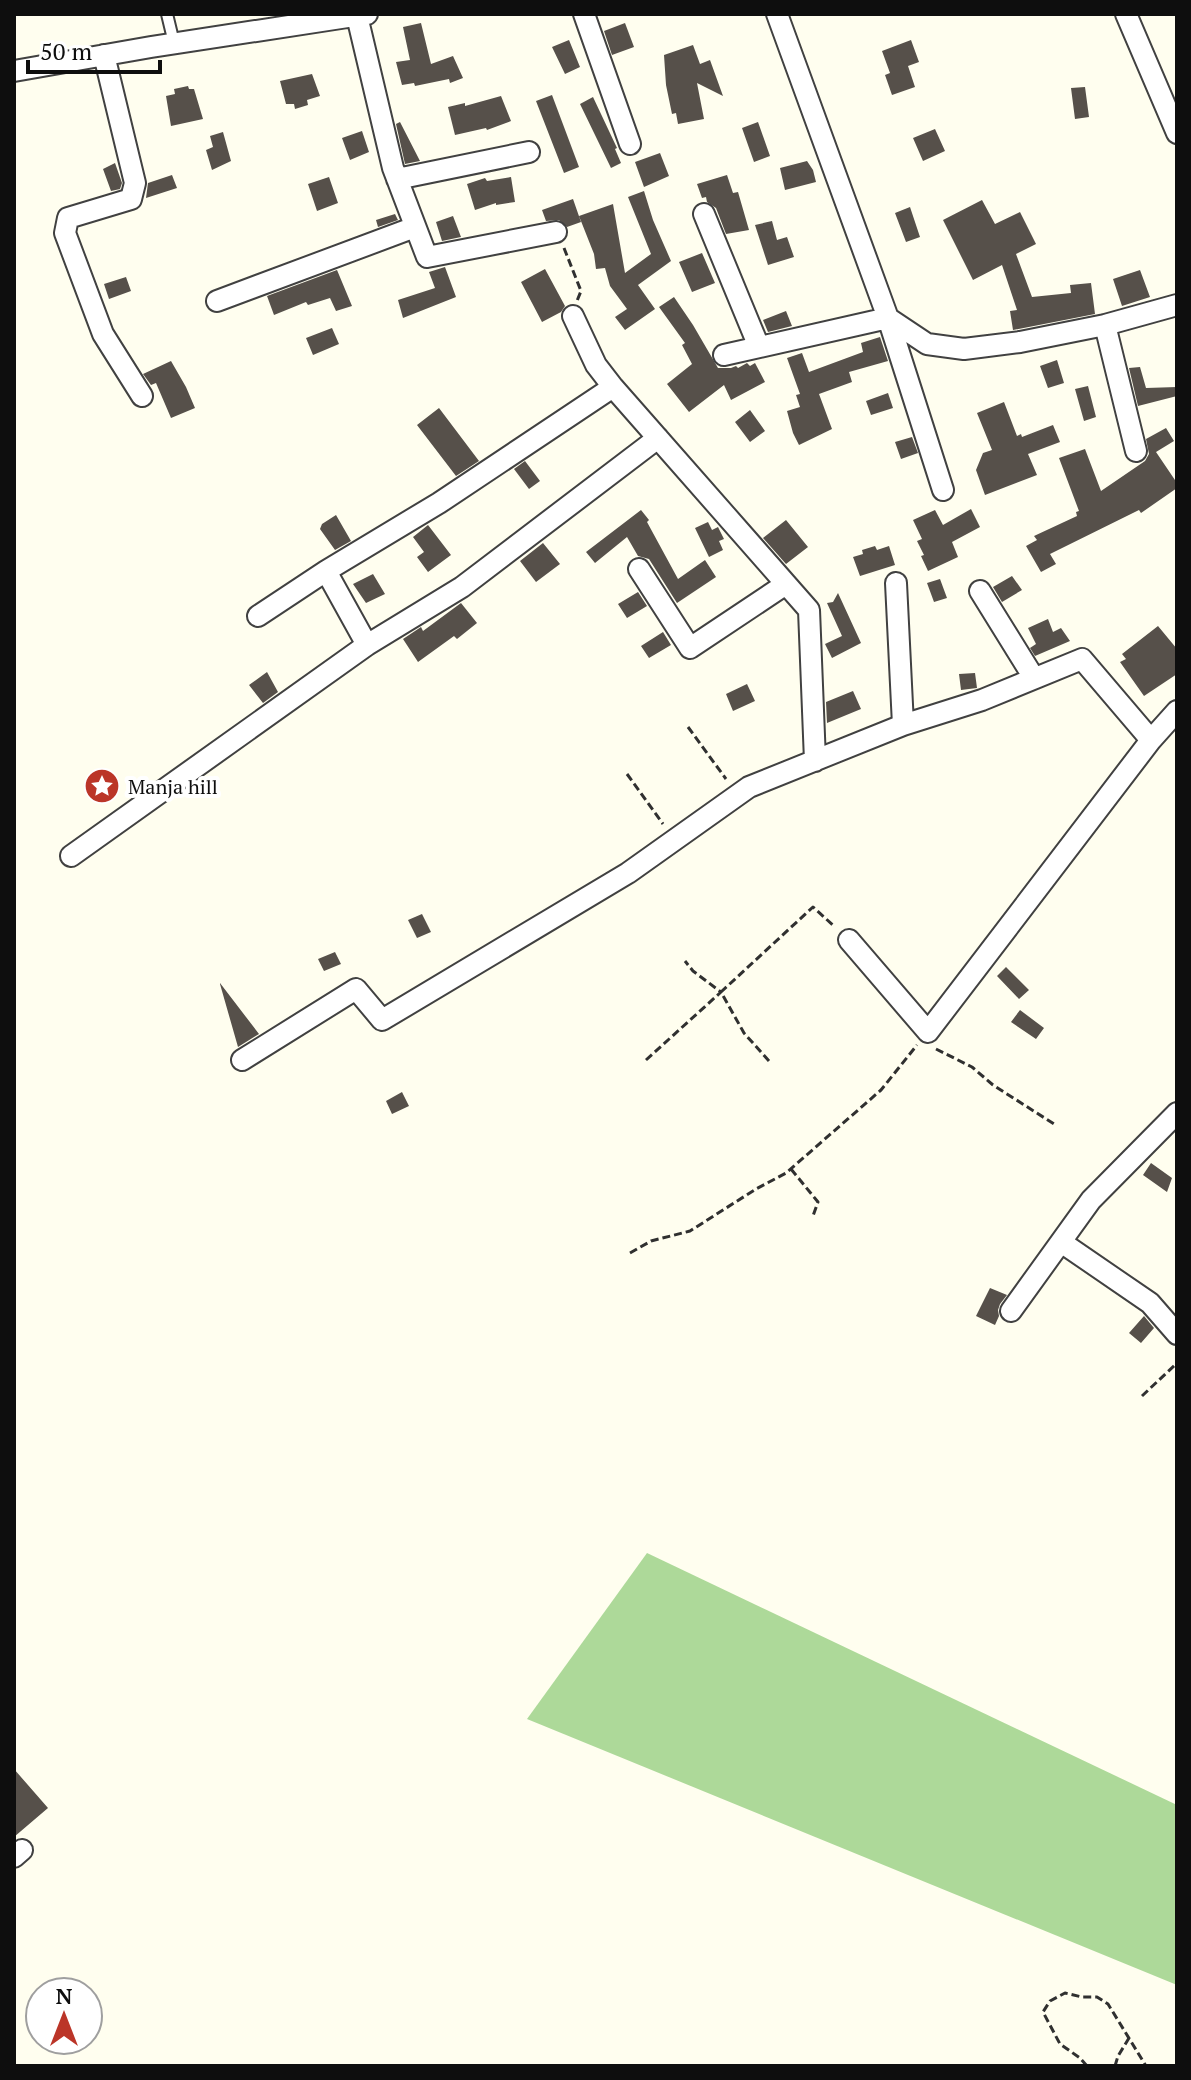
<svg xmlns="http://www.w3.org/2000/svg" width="1191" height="2080" font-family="'PT Serif',serif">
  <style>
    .forest { fill: #add999 }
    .building { fill: #56504a }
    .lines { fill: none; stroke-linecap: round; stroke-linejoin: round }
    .lane-casing { stroke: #414141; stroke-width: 14 }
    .street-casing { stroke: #414141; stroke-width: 24 }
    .path { stroke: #303030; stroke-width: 3; stroke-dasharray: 8 4; stroke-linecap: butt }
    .lane { stroke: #fff; stroke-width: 10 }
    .street { stroke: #fff; stroke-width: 20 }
    .labels { text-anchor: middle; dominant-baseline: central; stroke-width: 8; stroke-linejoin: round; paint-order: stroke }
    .poi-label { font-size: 20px; fill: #0e0e0e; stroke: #fff; text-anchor: start }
  </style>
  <rect width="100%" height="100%" fill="#fffeef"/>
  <path class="forest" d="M647 1553 1177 1805V1985L527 1719Z"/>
  <path class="building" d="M421 23 431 64 453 56 463 78 450 83 449 79 415 86 414 83 402 85 396 62 410 60 403 27Z
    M625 23 634 47 612 55 604 31Z
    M569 40 580 67 565 74 552 47Z
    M911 40 919 62 908 66 915 87 892 95 885 75 890 73 882 51Z
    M693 45 700 64 710 60 723 96 697 83 704 119 678 124 676 113 672 114 666 85 664 55Z
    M312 74 320 96 307 100 308 105 295 109 294 104H286L280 81Z
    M188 86 189 89H194L203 119 171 126 166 96 175 94 174 89Z
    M1085 87 1089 117 1075 119 1071 88Z
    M552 95 579 167 564 173 536 101Z
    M501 96 511 121 487 130 486 128 455 135 448 107 465 103V106Z
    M593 97 617 148 615 149 621 163 611 168 580 104Z
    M400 122 420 161 405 164 396 124Z
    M758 122 770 156 754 162 742 128Z
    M935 129 945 151 923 161 913 138Z
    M362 131 369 152 350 160 342 138Z
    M223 132 231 161 212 170 206 150 213 147 210 136Z
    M660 153 669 176 644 187 635 162Z
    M807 161 813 170 816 182 785 190 780 168Z
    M115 163 122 183 120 189 111 191 103 169Z
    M172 175 177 188 146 198 148 183Z
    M727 175 733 193 738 192 749 230 726 234 716 208 707 202 706 197 702 198 697 184Z
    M329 177 338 203 317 211 308 184Z
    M511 177 515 202 496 205V203L475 210 467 184 485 178 487 181Z
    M644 191 653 220 671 261 638 285 655 309 625 330 615 317 627 309 610 286 605 268 596 269 594 254 579 216 613 204 625 273 651 254 628 197Z
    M573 199 581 222 567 227 559 220 546 221 542 210Z
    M982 200 995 224 1020 212 1036 244 1016 254 1032 297 1071 293 1070 285 1091 283 1095 314 1013 330 1010 311 1017 310 1002 265 973 280 943 220Z
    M910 207 920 237 906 242 895 213Z
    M395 214 398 220 378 227 376 220Z
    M453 216 461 237 442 241 436 222Z
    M772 221 777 240 787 237 794 257 768 265 755 225Z
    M702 253 715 283 692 292 679 262Z
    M445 267 456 297 403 318 398 300 435 288 429 272Z
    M545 269 565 306 561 312 542 322 521 282Z
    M337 270 352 306 336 311 330 298 308 305 306 302 274 315 267 296Z
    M1140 270 1150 297 1122 306 1113 279Z
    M126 277 131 291 109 299 104 284Z
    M674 297 693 325 718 368H731L736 366 738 368 747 363 750 366 755 363 765 382 731 400 724 385 689 412 667 384 692 364 682 345 685 343 659 307Z
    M786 311 792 326 768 332 763 320Z
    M332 328 339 344 313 355 306 338Z
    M880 337 888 361 849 372 852 382 819 394 832 429 799 445 793 433 787 411 800 407 796 395 800 394 787 358 802 353 809 372 863 352 861 343Z
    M1057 360 1064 383 1048 388 1040 366Z
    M171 361 186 387 195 408 171 418 156 383 151 385 143 374Z
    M1140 367 1146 388 1177 387V396L1138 406 1129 368Z
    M1088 386 1096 417 1084 421 1075 389Z
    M888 393 893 408 871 415 866 401Z
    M1004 402 1017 436 1021 434 1022 437 1053 425 1060 442 1028 454 1037 475 985 495 976 470 983 453 992 450 977 413Z
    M439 408 479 461 456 476 417 425Z
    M750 410 765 431 750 442 735 422Z
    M1166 428 1174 441 1156 452 1177 483V488L1141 513 1139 510 1050 554 1056 564 1041 572 1026 546 1037 540 1034 536 1077 516 1076 512 1079 511 1059 458 1085 449 1101 491 1145 461 1149 454 1146 439Z
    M912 437 918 453 901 459 895 442Z
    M525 461 540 481 529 489 514 469Z
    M971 509 980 527 952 542 958 557 928 571 921 556 924 555 917 541 922 539 913 520 935 510 943 525Z
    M641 510 649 520 647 522 678 579 705 560 716 577 677 603 649 559 638 556 627 537 595 563 586 552Z
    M336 515 351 541 335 550 320 529 322 524Z
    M786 520 808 547 786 564 763 538Z
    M708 522 712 530 718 527 724 539 719 541 723 550 709 557 695 528Z
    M428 525 451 555 428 572 417 557 424 552 413 537Z
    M543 543 560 564 536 582 520 561Z
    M875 546 877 550 889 546 895 565 860 576 853 557 863 554 862 550Z
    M373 574 385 594 366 603 353 584Z
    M1012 576 1022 590 1002 602 993 587Z
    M940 579 947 598 934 602 927 583Z
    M638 592 647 606 627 618 618 604Z
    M838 593 861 643 832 658 825 644 842 636 827 603 833 602Z
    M461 603 477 623 457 639 454 636 418 662 403 639 421 627 423 631Z
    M1048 619 1053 632 1061 628 1070 641 1035 656 1030 648 1036 644 1028 628Z
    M1158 626 1177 649V674L1144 696 1120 662 1126 659 1122 654Z
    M663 632 671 645 649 658 641 646Z
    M267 672 278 692 263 703 249 685Z
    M975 673 977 688 961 690 959 674Z
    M747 684 755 701 733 711 726 694Z
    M853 691 861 709 827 723 826 702Z
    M422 914 431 932 417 938 408 920Z
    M335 952 341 964 324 971 318 959Z
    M1006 967 1029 990 1019 999 997 976Z
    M220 983 259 1034 238 1047 220 984Z
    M1020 1010 1044 1028 1036 1039 1011 1022Z
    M402 1092 409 1106 392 1114 386 1101Z
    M1151 1163 1172 1178 1167 1192 1143 1175Z
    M990 1288 1007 1295 1000 1304 998 1310 999 1316 995 1325 976 1316Z
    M1144 1316 1154 1328 1141 1343 1129 1333Z
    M14 1769 48 1808 14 1837Z"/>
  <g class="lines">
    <defs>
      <path id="lane" d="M167 14 174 43"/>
      <path id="street" d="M584 14 630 144
        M777 14 888 318 943 490
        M1126 14 1177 133
        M357 16 393 168 427 257 556 232
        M104 55 135 183 131 199 68 218 65 233 103 334 142 396
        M14 71 151 47 367 14
        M397 179 529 152
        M704 214 759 347
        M217 301 415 227
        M573 316 596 365 613 387 809 610 815 761
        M1105 325 1136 451
        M724 355 888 318 927 344 964 349 1020 342 1105 325 1177 305
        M639 569 690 648 786 584
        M326 571 367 645
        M896 583 903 725
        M980 591 1034 678
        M258 616 326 571 439 503 613 387
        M71 856 367 645 462 587 658 438
        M849 940 928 1032 1151 740 1177 711
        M242 1060 356 989 382 1020 628 873 749 787 903 725 982 700 1082 659 1151 740
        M1061 1242 1150 1303 1177 1334
        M1011 1311 1091 1200 1177 1113
        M14 1857 22 1850"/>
    </defs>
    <use href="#lane" class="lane-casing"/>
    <use href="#street" class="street-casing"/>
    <path class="path" d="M564 248 581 291 577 301
      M688 727 726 779
      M627 774 663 824
      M936 1049 972 1067 993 1085 1054 1124
      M646 1060 721 992 693 971 685 961
      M769 1061 744 1033 721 992 813 907 835 927
      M791 1169 818 1202 813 1216
      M630 1253 651 1241 690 1231 756 1189 786 1173 881 1090 917 1045
      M1142 1396 1177 1363
      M1087 2066 1080 2058 1060 2044 1043 2012 1050 2001 1065 1993 1082 1997H1097L1108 2004 1146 2066
      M1115 2066 1118 2056 1129 2038"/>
    <use href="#lane" class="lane"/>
    <use href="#street" class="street"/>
  </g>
  <defs>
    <symbol id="sight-disc" viewBox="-11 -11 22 22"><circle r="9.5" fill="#bb3528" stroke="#fff"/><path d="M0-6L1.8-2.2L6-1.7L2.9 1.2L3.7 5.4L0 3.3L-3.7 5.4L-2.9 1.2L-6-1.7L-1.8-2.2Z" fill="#fff"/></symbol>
  </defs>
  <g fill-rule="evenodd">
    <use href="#sight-disc" x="82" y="766" width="40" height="40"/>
  </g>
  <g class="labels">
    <g class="poi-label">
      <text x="128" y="786">Manja hill</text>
    </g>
  </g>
  <rect width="1191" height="2080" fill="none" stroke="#0e0e0e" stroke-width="32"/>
  <g transform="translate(64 2016)"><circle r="38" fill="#ffffff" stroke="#9f9f9f" stroke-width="2"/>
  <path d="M0-6L14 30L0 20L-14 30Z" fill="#bb3528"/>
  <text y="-12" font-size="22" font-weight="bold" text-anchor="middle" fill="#0e0e0e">N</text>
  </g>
  <path d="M28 60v12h132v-12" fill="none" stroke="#0e0e0e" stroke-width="4"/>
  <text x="40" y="60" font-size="24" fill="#0e0e0e" stroke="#ffffff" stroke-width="6" paint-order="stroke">50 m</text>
</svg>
